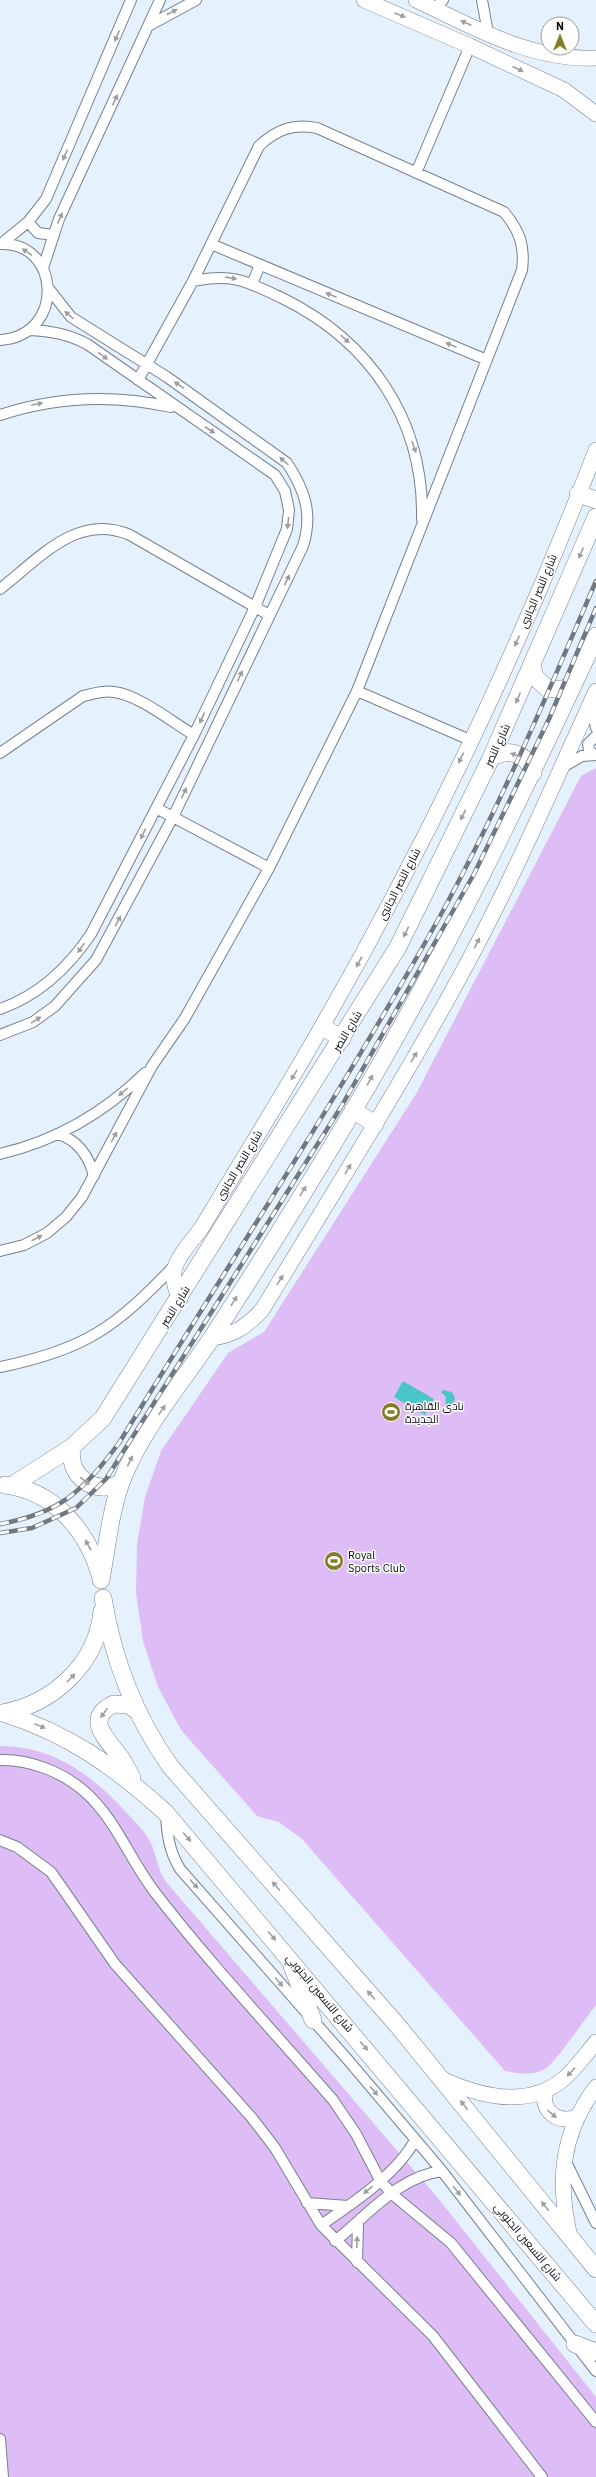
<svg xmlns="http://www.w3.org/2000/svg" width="596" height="2477" font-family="'IBM Plex Sans',Cairo,sans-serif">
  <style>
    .green { fill: #debcf6 }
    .water { fill: #49c6c5 }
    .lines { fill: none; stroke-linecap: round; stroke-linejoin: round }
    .street-casing { stroke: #758190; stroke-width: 12 }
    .secondary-casing { stroke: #758190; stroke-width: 16 }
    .primary-casing { stroke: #758190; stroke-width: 18 }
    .street { stroke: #fff; stroke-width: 10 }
    .secondary { stroke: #fff; stroke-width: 15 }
    .primary { stroke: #fff; stroke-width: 17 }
    .rail-casing { stroke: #717881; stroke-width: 4.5 }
    .rail { stroke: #fdfdfd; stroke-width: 3; stroke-dasharray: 9; stroke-linecap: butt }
    .oneway { fill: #9c9ea0 }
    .labels { text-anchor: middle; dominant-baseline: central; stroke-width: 3; stroke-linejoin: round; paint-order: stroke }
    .street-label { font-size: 11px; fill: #080c11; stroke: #fdfdfd }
    .poi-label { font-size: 11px; fill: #080c11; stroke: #fdfdfd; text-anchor: start }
  </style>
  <rect width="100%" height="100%" fill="#e6f1fe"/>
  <path class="green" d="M596 768V2005C587 2016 556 2062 546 2068 534 2076 519 2074 505 2071L301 1838 279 1822 257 1816 181 1730 158 1687 143 1641 136 1593 137 1544 145 1497 161 1451 228 1353 264 1332 416 1094 581 776Z
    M0 1746C53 1746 92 1775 126 1812 134 1821 144 1830 150 1841 157 1855 157 1870 167 1883L437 2197 596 2397V2477H0Z"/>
  <path class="water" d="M403 1381 434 1399 425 1415 394 1397Z
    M443 1390 452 1392 455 1398 453 1405 448 1409 445 1407 446 1397 441 1392Z"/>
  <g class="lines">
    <defs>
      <path id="street" d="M482 0 488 33
        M434 9 443 0
        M150 25 196 0
        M416 173 470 46
        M28 222 38 233 54 235
        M2 243 28 222 46 199 131 0
        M0 244C61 241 66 336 0 340
        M211 244 487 360
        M43 268 59 219 160 0
        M193 281C233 273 246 281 282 298 370 341 424 420 422 519
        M252 284 260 265
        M0 415C57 396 112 394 171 407
        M0 589C39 559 77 512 130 535L269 615
        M357 691 470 740
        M591 705 596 728
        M0 753 83 696C93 694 103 690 114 692 139 695 172 722 194 735
        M594 755 589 750 588 744 596 736
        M563 767 582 756 596 755
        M156 808 269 868
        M0 1009C40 995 68 968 91 934L194 735 255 607 287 529 289 510 285 491 275 475 87 344C68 334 51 331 29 330
        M0 1035 33 1022 55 1006 96 960 173 817 303 546C313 514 305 490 287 463L167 377 71 317 49 289
        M57 1134C77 1139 89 1156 94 1176
        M0 1154C55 1141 105 1112 145 1073
        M0 1251 24 1245 47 1233 66 1217 82 1197 152 1066 185 1018 269 868 357 691 522 270C525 246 520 231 504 212L317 128C293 123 276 130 259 146L193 281 138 380
        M0 1367C85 1350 116 1327 175 1265
        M0 1760C29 1759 62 1772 84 1791 117 1820 130 1861 157 1895 212 1966 274 2032 333 2100L356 2134 380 2180 392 2194 451 2243 596 2422
        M166 1814C167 1834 169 1851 180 1869L348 2060 442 2171 596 2371
        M0 1840 17 1847 51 1872 115 1964 252 2118 275 2148 321 2225 433 2336 542 2477
        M566 2162 596 2223
        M307 2203 348 2206
        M321 2225C353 2203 397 2174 415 2140
        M335 2241C367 2216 399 2176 442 2171
        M357 2262 358 2223
        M0 2439 3 2477"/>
      <path id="secondary" d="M364 0 470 46 564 90 596 114
        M416 0C473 27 531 61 596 58
        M180 1299C175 1289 172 1278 175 1267 180 1252 194 1239 202 1227 226 1187 250 1147 274 1108 400 899 509 677 596 450
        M211 1338C233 1336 247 1326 262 1310 332 1195 405 1079 469 960 516 872 555 781 596 691
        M442 2079C479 2096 526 2108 561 2081 575 2070 585 2055 596 2042
        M545 2091C541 2111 557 2124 576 2117
        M570 2237C557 2182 561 2133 596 2087"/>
      <path id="primary" d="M578 494 596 500
        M532 666 535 677 548 689H564L574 683
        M491 758C508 747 528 754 533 773
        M323 1027 342 1039
        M353 1110 375 1124
        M72 1447C67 1477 95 1496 121 1483
        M5 1485C54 1491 87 1530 100 1575
        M11 1486 72 1447 103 1418 398 947 491 758 596 517
        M101 1580C107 1547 110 1512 122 1480 142 1429 180 1385 211 1339 260 1264 307 1188 353 1111 444 958 521 798 596 636
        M103 1598C113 1659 134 1715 170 1766L398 2026 596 2269
        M2 1713C53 1704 97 1664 102 1611
        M3 1713C69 1734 114 1766 165 1812L596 2324
        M132 1778C127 1769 124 1761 118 1754 106 1738 84 1718 114 1704L129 1705 137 1711
        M292 1966 313 2020
        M575 2344 596 2352"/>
    </defs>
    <use href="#street" class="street-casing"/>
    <use href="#secondary" class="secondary-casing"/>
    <use href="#primary" class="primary-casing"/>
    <use href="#street" class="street"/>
    <use href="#secondary" class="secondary"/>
    <use href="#primary" class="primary"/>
    <defs>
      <path id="rail" d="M0 1524C61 1513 83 1491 119 1443 226 1268 339 1097 439 918 499 809 547 695 596 581
        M0 1533 32 1528 76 1508 106 1479 341 1107 474 874 549 719 596 608"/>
    </defs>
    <use href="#rail" class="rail-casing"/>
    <use href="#rail" class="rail"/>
  </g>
  <defs><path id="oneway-solid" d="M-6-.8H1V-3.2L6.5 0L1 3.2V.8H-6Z"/></defs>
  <g class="oneway">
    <use href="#oneway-solid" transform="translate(172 12) rotate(-28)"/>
    <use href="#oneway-solid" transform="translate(400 15) rotate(23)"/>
    <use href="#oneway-solid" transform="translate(466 23) rotate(-156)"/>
    <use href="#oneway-solid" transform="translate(117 36) rotate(114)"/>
    <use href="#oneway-solid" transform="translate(518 69) rotate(25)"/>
    <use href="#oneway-solid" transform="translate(115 100) rotate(-65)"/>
    <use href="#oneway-solid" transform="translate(65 155) rotate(114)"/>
    <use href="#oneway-solid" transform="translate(60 218) rotate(-66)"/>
    <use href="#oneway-solid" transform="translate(27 252) rotate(-146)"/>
    <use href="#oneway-solid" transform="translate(231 278) rotate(11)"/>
    <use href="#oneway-solid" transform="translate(331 295) rotate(-157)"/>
    <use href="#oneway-solid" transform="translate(69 315) rotate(-139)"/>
    <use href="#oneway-solid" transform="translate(345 339) rotate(42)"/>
    <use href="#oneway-solid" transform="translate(451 345) rotate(-157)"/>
    <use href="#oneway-solid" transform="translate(103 356) rotate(36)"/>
    <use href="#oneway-solid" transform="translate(179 385) rotate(-145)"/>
    <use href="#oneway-solid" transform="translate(37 404) rotate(-12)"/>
    <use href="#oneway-solid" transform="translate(210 430) rotate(33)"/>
    <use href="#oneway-solid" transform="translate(414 447) rotate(71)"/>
    <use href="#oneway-solid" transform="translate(284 461) rotate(-138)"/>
    <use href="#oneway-solid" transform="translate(288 523) rotate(96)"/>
    <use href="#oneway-solid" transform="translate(581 553) rotate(113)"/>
    <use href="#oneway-solid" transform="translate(287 580) rotate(-64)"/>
    <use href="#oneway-solid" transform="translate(517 641) rotate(114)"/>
    <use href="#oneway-solid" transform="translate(240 676) rotate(-65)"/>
    <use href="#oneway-solid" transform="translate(518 698) rotate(114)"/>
    <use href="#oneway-solid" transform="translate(202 718) rotate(115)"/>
    <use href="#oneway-solid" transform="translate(516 755) rotate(-161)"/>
    <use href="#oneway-solid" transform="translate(461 758) rotate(116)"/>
    <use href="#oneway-solid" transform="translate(184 793) rotate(-65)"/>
    <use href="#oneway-solid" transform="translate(463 815) rotate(116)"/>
    <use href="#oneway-solid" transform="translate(143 834) rotate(117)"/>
    <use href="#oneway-solid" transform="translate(118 921) rotate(-61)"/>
    <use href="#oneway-solid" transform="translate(406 932) rotate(116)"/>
    <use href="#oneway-solid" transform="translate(477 943) rotate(-63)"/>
    <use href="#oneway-solid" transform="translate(81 948) rotate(125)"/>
    <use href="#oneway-solid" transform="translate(359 962) rotate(119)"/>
    <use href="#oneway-solid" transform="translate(36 1020) rotate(-32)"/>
    <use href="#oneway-solid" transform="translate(414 1057) rotate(-60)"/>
    <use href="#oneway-solid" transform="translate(294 1075) rotate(121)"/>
    <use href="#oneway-solid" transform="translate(370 1080) rotate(-61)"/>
    <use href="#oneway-solid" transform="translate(123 1092) rotate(140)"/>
    <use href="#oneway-solid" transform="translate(114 1137) rotate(-62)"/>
    <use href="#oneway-solid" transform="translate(348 1169) rotate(-59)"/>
    <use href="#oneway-solid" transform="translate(303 1191) rotate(-58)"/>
    <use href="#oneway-solid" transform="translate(37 1238) rotate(-27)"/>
    <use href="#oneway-solid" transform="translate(280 1280) rotate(-58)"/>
    <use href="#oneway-solid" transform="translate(234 1301) rotate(-58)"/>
    <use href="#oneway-solid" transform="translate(162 1410) rotate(-56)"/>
    <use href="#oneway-solid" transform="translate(130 1461) rotate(-64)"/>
    <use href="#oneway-solid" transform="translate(85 1481) rotate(37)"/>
    <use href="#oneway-solid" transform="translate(88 1545) rotate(-119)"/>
    <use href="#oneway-solid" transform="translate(71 1678) rotate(-46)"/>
    <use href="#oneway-solid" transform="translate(104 1713) rotate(126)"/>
    <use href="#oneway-solid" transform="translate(40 1726) rotate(22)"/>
    <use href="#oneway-solid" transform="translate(187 1837) rotate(49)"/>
    <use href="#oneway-solid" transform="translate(194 1884) rotate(48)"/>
    <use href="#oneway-solid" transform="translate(276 1886) rotate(-132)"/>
    <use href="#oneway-solid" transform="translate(272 1936) rotate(49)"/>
    <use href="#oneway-solid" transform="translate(279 1982) rotate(49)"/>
    <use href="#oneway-solid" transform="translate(371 1995) rotate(-131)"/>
    <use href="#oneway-solid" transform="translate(364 2046) rotate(50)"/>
    <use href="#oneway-solid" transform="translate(571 2072) rotate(133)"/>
    <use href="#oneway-solid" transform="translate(374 2091) rotate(50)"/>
    <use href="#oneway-solid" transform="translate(464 2105) rotate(-129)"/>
    <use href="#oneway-solid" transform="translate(552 2114) rotate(40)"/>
    <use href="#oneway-solid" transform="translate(368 2190) rotate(139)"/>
    <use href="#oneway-solid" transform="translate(457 2191) rotate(52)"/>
    <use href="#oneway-solid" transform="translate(545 2206) rotate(-129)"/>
    <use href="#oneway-solid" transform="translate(357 2242) rotate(-88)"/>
  </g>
  <defs>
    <symbol id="stadium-disc" viewBox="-11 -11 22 22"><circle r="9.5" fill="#837e25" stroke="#fdfdfd"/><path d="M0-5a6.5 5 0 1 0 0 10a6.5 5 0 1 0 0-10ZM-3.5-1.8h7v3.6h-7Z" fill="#fff"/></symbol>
  </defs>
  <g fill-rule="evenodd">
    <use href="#stadium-disc" x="380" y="1401" width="22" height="22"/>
    <use href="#stadium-disc" x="323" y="1550" width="22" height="22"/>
  </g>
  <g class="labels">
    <g class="street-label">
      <text transform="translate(538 591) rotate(-67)">شارع النصر الجانبى</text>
      <text transform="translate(497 745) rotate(-65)">شارع النصر</text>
      <text transform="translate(399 884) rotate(-63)">شارع النصر الجانبى</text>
      <text transform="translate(347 1031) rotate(-59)">شارع النصر</text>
      <text transform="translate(239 1165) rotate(-59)">شارع النصر الجانبى</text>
      <text transform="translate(175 1306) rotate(-58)">شارع النصر</text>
      <text transform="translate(320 1993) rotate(50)">شارع التسعين الجنوبي</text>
      <text transform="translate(528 2242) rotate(50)">شارع التسعين الجنوبي</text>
    </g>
    <g class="poi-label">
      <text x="405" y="1406">نادى القاهرة<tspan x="405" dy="13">الجديدة</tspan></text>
      <text x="348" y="1555">Royal<tspan x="348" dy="13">Sports Club</tspan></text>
    </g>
  </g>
  <g transform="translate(560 36)"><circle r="19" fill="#fdfdfd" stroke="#9b9d9f"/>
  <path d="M0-3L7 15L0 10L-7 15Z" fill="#837e25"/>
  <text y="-6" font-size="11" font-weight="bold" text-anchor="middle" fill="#080c11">N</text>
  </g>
</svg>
